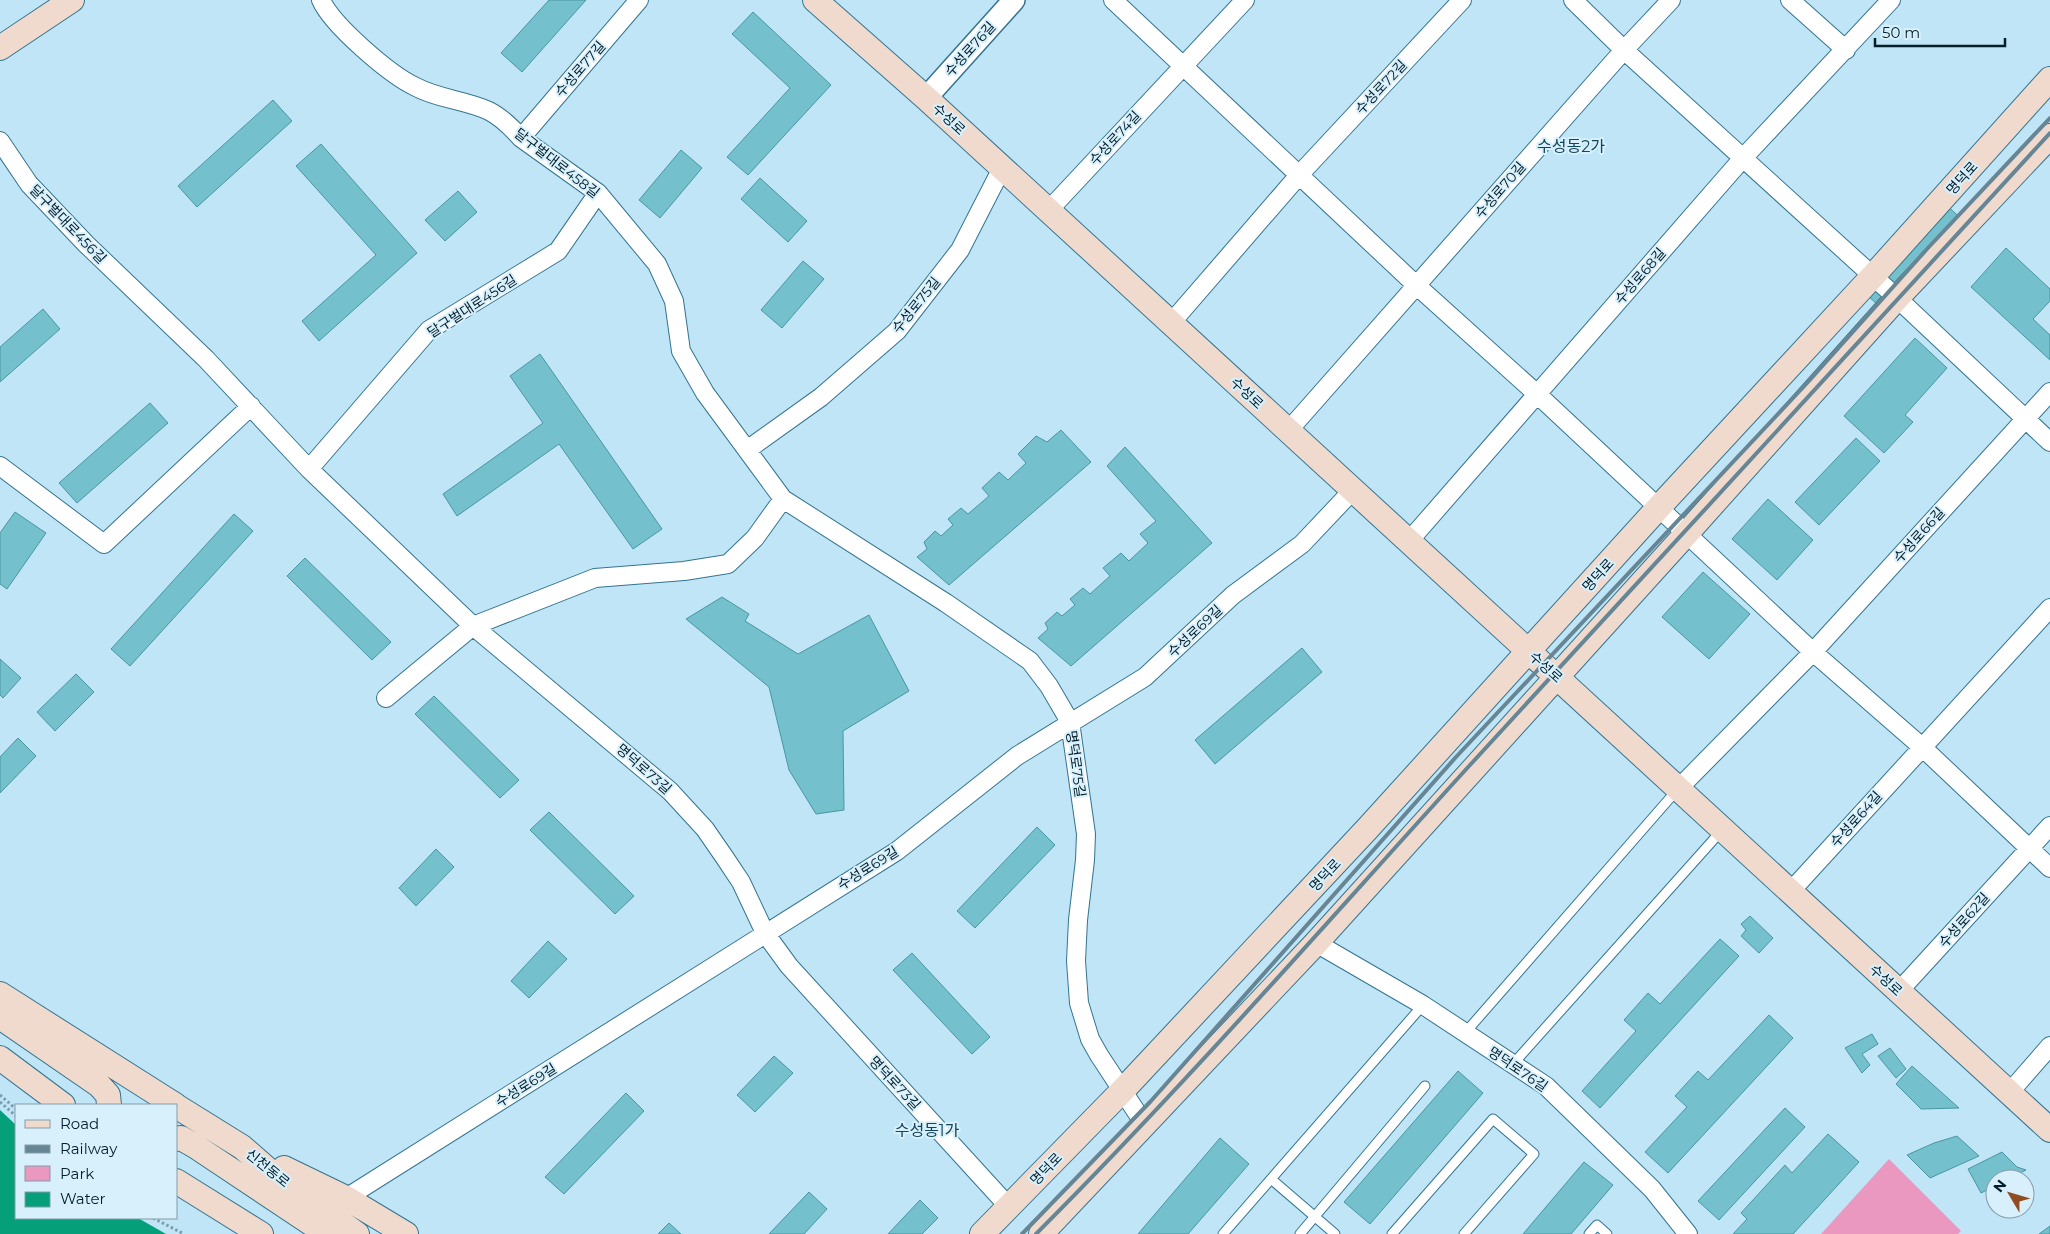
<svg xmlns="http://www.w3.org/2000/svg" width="2050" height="1234" font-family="Montserrat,'Noto Sans KR',sans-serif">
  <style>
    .green { fill: #ea98c0 }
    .water { fill: #059f7a }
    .building { fill: #74c0cd; stroke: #4996a2 }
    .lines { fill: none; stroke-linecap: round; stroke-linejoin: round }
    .service-casing { stroke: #34748f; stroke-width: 11 }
    .minor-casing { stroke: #34748f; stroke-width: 20 }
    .tertiary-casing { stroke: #34748f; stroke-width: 24 }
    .secondary-casing { stroke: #34748f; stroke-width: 26 }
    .path { stroke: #7a9cac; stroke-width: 3; stroke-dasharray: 2.5 2.5; stroke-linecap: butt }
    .service { stroke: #fff; stroke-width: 9 }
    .minor { stroke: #fff; stroke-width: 18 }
    .tertiary { stroke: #fff; stroke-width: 21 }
    .secondary { stroke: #f0dace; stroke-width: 24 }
    .rail { stroke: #668695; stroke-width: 4 }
    .labels { text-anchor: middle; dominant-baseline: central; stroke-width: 4; stroke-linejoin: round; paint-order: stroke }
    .street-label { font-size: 14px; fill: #041e2a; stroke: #d7f0fc }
    .quarter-label { font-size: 16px; fill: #124559; stroke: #d7f0fc }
  </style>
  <rect width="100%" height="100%" fill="#bfe5f7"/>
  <path class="green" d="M1889 1159 1961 1231 1958 1234H1821Z"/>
  <path class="water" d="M0 1110 16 1125V1218H138L166 1234H0Z"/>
  <path class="building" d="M549 0H586L522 72 501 53Z
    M753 12 831 85 748 175 727 157 790 88 732 34Z
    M273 100 292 121 197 207 178 186Z
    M321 144 417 253 319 341 302 321 376 255 296 166Z
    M681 150 702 168 660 218 639 200Z
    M760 178 807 221 788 242 741 199Z
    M458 191 477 212 445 241 425 220Z
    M1939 198 1969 226 1888 314 1858 287Z
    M2006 248 2050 289V301L2033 319 2050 335V360L1971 287Z
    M803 261 824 279 782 328 761 310Z
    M43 309 60 329 0 382V347Z
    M1915 338 1947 368 1905 415 1913 422 1884 453 1844 416Z
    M540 354 662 529 633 549 559 444 457 516 443 494 543 423 510 376Z
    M150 403 168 423 77 503 59 483Z
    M1061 430 1091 462 949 585 917 557 927 549 924 542 935 531 941 536 953 525 948 519 961 508 968 514 989 496 982 488 999 472 1008 480 1026 463 1018 454 1036 436 1047 442Z
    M1856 438 1880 461 1819 525 1795 502Z
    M1125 447 1212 543 1071 666 1038 638 1048 629 1045 623 1057 612 1062 616 1075 605 1070 599 1083 588 1090 594 1110 576 1103 568 1121 553 1129 561 1148 543 1140 534 1156 521 1107 466Z
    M1768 499 1813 540 1777 580 1732 539Z
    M15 512 46 533 7 589 0 584V533Z
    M234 514 253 531 130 666 111 649Z
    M305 558 391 642 372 660 287 576Z
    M1703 572 1750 614 1709 659 1662 617Z
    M722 597 749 614 745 621 798 654 869 615 909 691 843 731 844 810 816 814 789 770 769 687 686 619Z
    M1302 648 1322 672 1215 764 1195 740Z
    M0 659 21 678 3 698 0 695Z
    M76 674 94 692 55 731 37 712Z
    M434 696 519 780 500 798 415 714Z
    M18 738 36 756 0 793V757Z
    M549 812 634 896 615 914 530 830Z
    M1037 827 1055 845 975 928 957 911Z
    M436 849 454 867 416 906 399 888Z
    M1750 916 1773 938 1759 953 1741 936 1746 930 1741 924Z
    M1720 939 1739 956 1600 1108 1582 1091 1636 1031 1624 1020 1648 993 1660 1004Z
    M548 941 567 959 529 998 511 981Z
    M912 953 990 1037 972 1054 893 970Z
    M1769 1015 1793 1038 1668 1173 1645 1152 1687 1107 1675 1096 1698 1071 1708 1080Z
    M1872 1034 1878 1044 1862 1054 1870 1065 1862 1073 1845 1048Z
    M1890 1048 1906 1069 1896 1078 1878 1056Z
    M774 1056 793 1073 755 1112 737 1095Z
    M1912 1066 1959 1108 1921 1109 1896 1084Z
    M1458 1071 1483 1093 1370 1224 1344 1202Z
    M626 1093 644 1111 564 1194 545 1177Z
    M1785 1108 1805 1127 1719 1220 1698 1201Z
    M1828 1134 1859 1162 1793 1234H1733L1747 1219 1741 1213 1785 1165 1792 1173Z
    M1957 1136 1979 1156 1930 1178 1907 1155 1934 1143Z
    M1220 1138 1249 1164 1188 1234H1138Z
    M2002 1152 2017 1167 2026 1170 2008 1179H1995V1186L1981 1193 1968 1169Z
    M1584 1162 1613 1185 1571 1234H1523Z
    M809 1192 827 1209 804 1234H769Z
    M920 1200 938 1218 922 1234H888Z
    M669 1223 681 1234H658Z
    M2050 1226V1234H2039Z"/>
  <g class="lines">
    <defs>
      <path id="service" d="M1465 1033 1677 790
        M1513 1064 1723 829
        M1271 1179 1335 1234
        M1223 1234 1423 1005
        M1300 1234 1425 1086
        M1392 1234 1493 1119 1534 1154 1464 1234
        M1589 1234 1597 1225 1607 1234"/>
      <path id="minor" d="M321 0C332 25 390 75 416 87 438 99 466 100 489 111 501 117 512 128 521 138L598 193 657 264 674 301 681 351 705 393 783 499 946 603 1030 661 1049 686 1070 722 1086 834 1085 860 1078 920 1076 961 1079 1003 1090 1039 1099 1055 1145 1125
        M1113 0 1416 285 1537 394 1813 652 1922 747 2050 868
        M1573 0 1624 50 1897 298 2050 442
        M1790 0 1846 50
        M521 138 639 0
        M0 141 29 184 86 244 206 359 309 469 473 626 670 791 705 829 725 858 741 882 765 933 789 966 1009 1207
        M1048 211 1245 0
        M1171 323 1300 174 1462 0
        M1288 431 1624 50 1671 0
        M747 450 821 397 897 331 960 250 1002 168
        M0 466 104 544 251 406
        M309 469 429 330 558 251 598 193
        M1409 541 1743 158 1891 0
        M386 698 473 626 595 578 684 571 728 564 755 538 783 499
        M1678 789 1813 652 2050 392
        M1790 892 2050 608
        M1316 943 1423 1005 1546 1086 1652 1189 1688 1234
        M1899 991 2050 826
        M2009 1093 2050 1046
        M346 1198 897 851 1017 756 1145 677 1233 595 1302 544 1353 490"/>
      <path id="tertiary" d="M926 98 1014 0"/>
      <path id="secondary" d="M815 0 926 98 2050 1130
        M0 48 72 0
        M0 994 175 1105
        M0 1017 99 1085 108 1095 109 1105
        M0 1058 63 1105
        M176 1106 242 1147 273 1174 357 1234
        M176 1139 181 1138 195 1146 327 1234
        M284 1168 346 1198 406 1234
        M176 1181 261 1234
        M982 1234 1123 1090 1368 828 1659 507 1873 276 2050 79
        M1041 1234 1316 943 1687 533 1897 298 2050 136"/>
    </defs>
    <use href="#service" class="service-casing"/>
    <use href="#minor" class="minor-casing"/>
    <use href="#tertiary" class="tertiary-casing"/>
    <use href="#secondary" class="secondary-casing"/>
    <path class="path" d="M0 1095 16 1109
      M0 1102 16 1116
      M153 1218 184 1234"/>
    <use href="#service" class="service"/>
    <use href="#minor" class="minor"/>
    <use href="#tertiary" class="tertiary"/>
    <use href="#secondary" class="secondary"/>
    <path class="rail" d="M1022 1234 1151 1101 1456 757 1808 382 1927 249 2050 118
      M1036 1234C1187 1083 1327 922 1470 765 1663 554 1858 345 2050 133"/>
  </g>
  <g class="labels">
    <g class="street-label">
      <text transform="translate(970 49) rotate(-48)">수성로76길</text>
      <text transform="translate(580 69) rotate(-49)">수성로77길</text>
      <text transform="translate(1381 87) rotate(-47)">수성로72길</text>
      <text transform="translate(949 119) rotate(43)">수성로</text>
      <text transform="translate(1115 138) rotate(-47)">수성로74길</text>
      <text transform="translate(557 163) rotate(38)">달구벌대로458길</text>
      <text transform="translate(1962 178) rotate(-48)">명덕로</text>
      <text transform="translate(1500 190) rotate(-49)">수성로70길</text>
      <text transform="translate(68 224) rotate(46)">달구벌대로456길</text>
      <text transform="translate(1640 276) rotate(-49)">수성로68길</text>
      <text transform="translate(916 305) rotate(-51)">수성로75길</text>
      <text transform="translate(472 306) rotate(-33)">달구벌대로456길</text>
      <text transform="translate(1247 393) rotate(43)">수성로</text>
      <text transform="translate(1919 535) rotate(-48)">수성로66길</text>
      <text transform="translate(1598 575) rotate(-48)">명덕로</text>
      <text transform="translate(1195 631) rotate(-43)">수성로69길</text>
      <text transform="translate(1546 667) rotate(42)">수성로</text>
      <text transform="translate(1076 764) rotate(82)">명덕로75길</text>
      <text transform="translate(644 769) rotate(41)">명덕로73길</text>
      <text transform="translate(1856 819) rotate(-48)">수성로64길</text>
      <text transform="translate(868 868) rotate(-32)">수성로69길</text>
      <text transform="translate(1325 875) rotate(-47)">명덕로</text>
      <text transform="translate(1964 920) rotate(-48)">수성로62길</text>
      <text transform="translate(1886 980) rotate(43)">수성로</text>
      <text transform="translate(1518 1069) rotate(34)">명덕로76길</text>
      <text transform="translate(895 1083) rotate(47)">명덕로73길</text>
      <text transform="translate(526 1085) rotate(-32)">수성로69길</text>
      <text transform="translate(268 1168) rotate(39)">신천동로</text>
      <text transform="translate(1046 1169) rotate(-46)">명덕로</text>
    </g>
    <g class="quarter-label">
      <text x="1571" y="146">수성동2가</text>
      <text x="927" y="1130">수성동1가</text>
    </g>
  </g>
  <rect x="15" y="1104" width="162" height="115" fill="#d7f0fc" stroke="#839ca8"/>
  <rect x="25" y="1120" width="25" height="8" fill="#f0dace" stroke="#839ca8"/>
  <text x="60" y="1129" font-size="15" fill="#041e2a">Road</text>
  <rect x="25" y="1145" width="25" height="8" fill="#668695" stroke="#839ca8"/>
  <text x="60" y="1154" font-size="15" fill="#041e2a">Railway</text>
  <rect x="25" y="1166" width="25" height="15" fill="#ea98c0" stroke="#839ca8"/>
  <text x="60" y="1179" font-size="15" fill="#041e2a">Park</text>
  <rect x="25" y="1192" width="25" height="15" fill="#059f7a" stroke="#839ca8"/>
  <text x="60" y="1204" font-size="15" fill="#041e2a">Water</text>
  <g transform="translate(2010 1194) rotate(308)"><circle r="24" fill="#d7f0fc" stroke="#839ca8"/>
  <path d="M0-4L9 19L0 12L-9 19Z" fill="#914c22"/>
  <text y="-8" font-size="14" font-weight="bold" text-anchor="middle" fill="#041e2a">N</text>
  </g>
  <path d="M1875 38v8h130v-8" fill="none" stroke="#041e2a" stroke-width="2.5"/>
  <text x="1882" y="38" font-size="15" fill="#041e2a" stroke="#d7f0fc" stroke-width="4" paint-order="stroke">50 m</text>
</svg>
